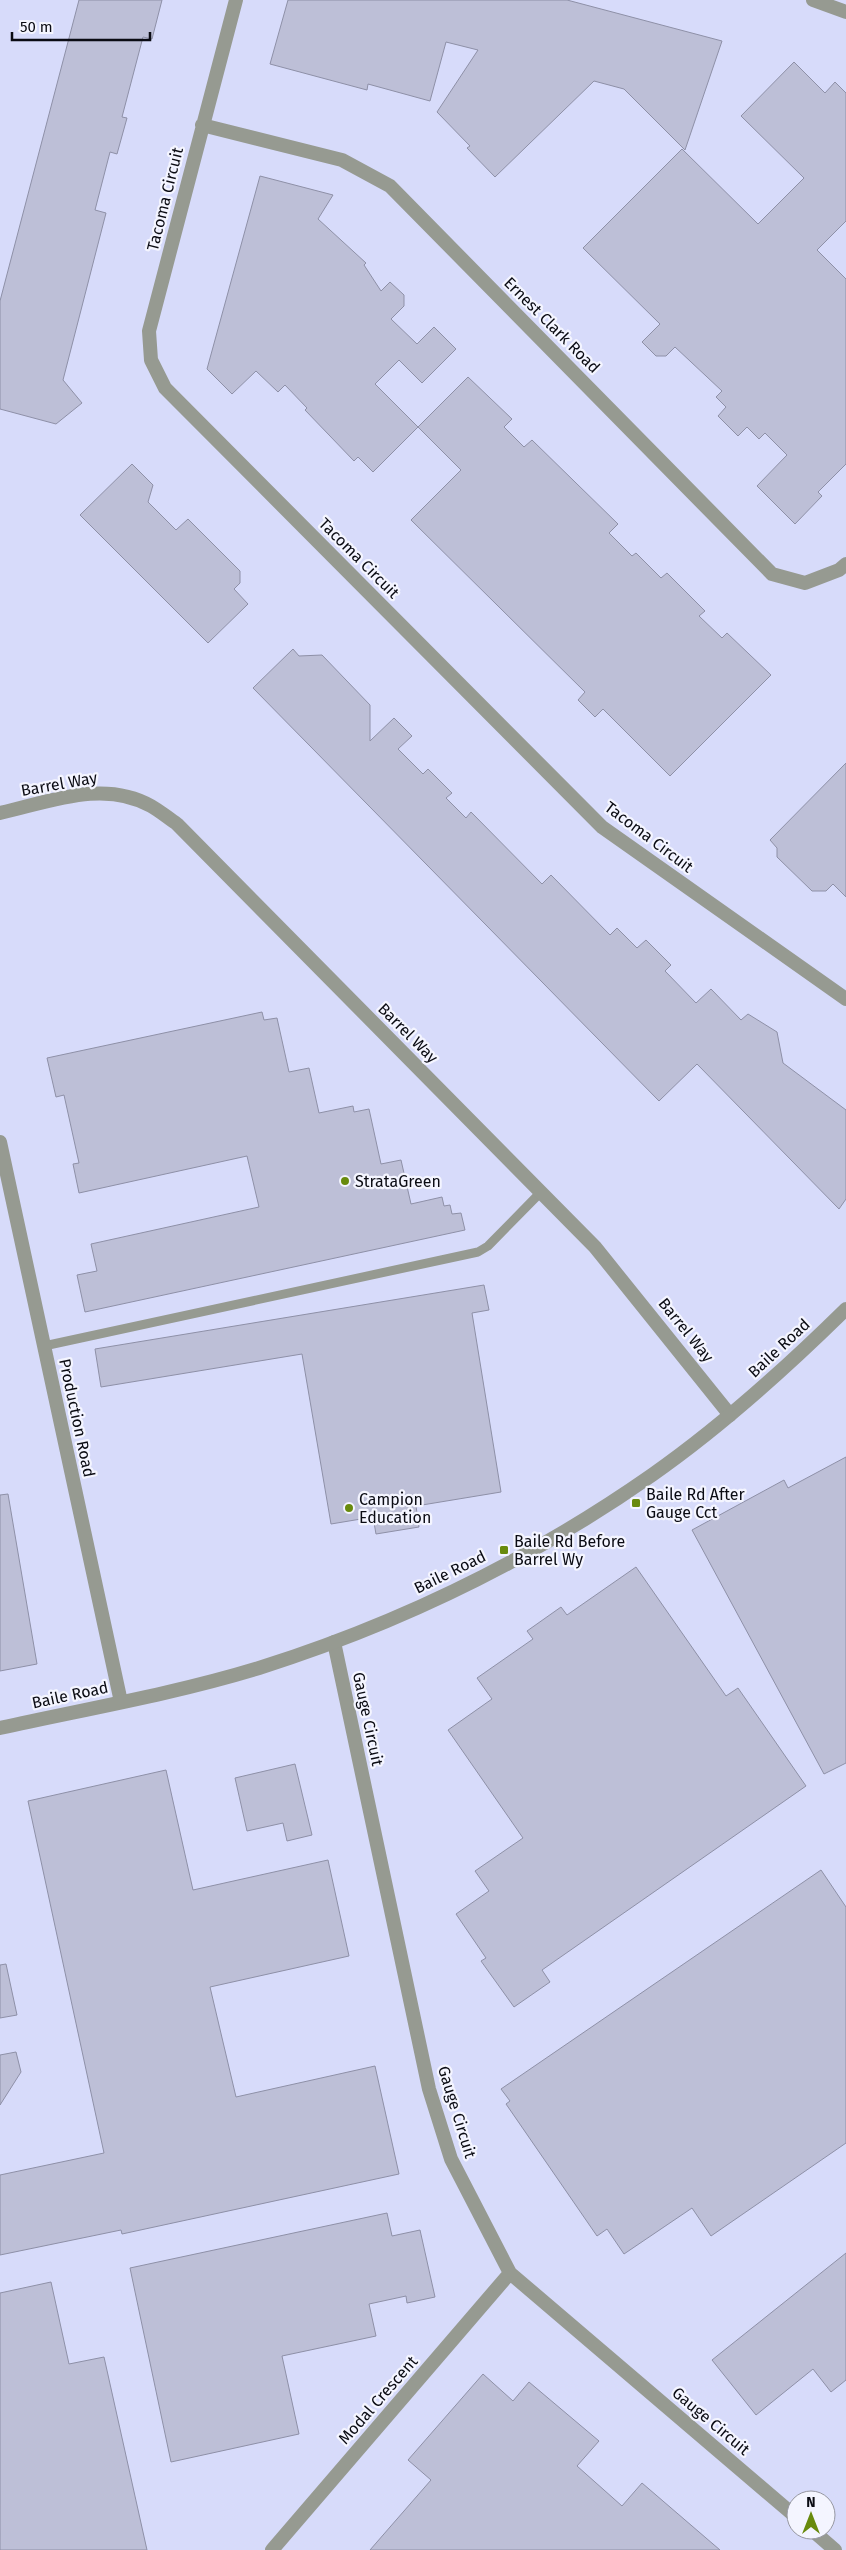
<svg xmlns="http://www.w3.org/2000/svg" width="846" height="2550" font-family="'Fira Sans',sans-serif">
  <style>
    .built { fill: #d7dbfa; fill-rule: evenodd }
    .building { fill: #bdbfd7; stroke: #8e90a7 }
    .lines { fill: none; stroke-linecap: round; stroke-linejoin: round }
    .service { stroke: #969a91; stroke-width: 9 }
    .minor { stroke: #969a91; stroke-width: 14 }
    .tertiary { stroke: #969a91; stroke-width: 14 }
    .poi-dot { fill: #688a0d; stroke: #f4f5ff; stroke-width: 2 }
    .labels { text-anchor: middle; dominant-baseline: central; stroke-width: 4.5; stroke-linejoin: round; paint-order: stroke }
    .street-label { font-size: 16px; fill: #0a0b13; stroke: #f4f5ff }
    .poi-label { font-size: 16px; fill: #0a0b13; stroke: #f4f5ff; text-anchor: start }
  </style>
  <rect width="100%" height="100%" fill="#e5e7fb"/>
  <path class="built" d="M0 0H846V2550H0ZM796 2500H826V2530H796Z"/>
  <path class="building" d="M79 0H162L152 39 143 37 122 117 127 118 117 154 110 152 95 210 106 213 63 380 82 403 56 424 0 409V301Z
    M288 0H567L722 41 685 150 624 89 594 81 495 177 467 148 470 146 437 112 478 50 446 42 430 101 368 84 367 90 270 64Z
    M794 62 825 93 835 82 846 93V221L817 250 846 279V464L818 492 822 496 795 524 757 486 787 455 765 433 759 439 747 427 738 436 718 416 726 407 716 397 722 391 675 347 666 356H656L642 342 660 324 583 248 682 149 758 224 804 178 741 116Z
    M260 176 333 195 318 219 366 263 364 265 381 291 390 282 404 295V306L391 319 417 344 434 327 456 349 422 383 399 360 375 384 418 427 373 472 358 457 354 461 305 410 307 408 285 385 278 392 256 371 232 394 207 369Z
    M468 377 512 419 504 427 524 447 532 440 618 524 609 533 632 556 636 553 661 578 667 573 705 611 699 616 722 638 727 633 771 675 670 776 603 709 595 717 578 700 585 692 411 520 461 470 418 427Z
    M132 464 153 485 148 502 176 530 188 519 240 571V583L234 589 248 604 208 643 80 515Z
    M293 649 299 656 322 655 370 705V741L394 718 412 736 398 749 423 774 428 769 452 793 446 798 466 818 471 812 542 884 551 875 610 935 617 928 637 948 646 940 671 965 665 971 696 1003 711 989 741 1020 748 1014 777 1032 783 1063 846 1110V1199L839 1209 697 1064 659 1101 253 688Z
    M846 763V897L833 884 826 891H812L777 857V848L770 840Z
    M262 1012 264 1020 277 1018 289 1072 309 1068 319 1113 353 1106 354 1112 369 1109 381 1164 401 1160 411 1204 442 1197 444 1206 450 1205 452 1214 461 1213 465 1230 85 1312 77 1275 97 1271 91 1244 259 1207 247 1156 79 1193 73 1164 79 1163 64 1095 56 1097 47 1058Z
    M484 1285 489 1310 472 1313 501 1492 416 1506 419 1527 376 1534 373 1517 331 1524 302 1354 101 1387 95 1349Z
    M846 1457V1763L824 1774 692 1530 784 1480 788 1488Z
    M8 1494 37 1664 0 1671V1495Z
    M636 1567 726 1696 738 1688 806 1786 542 1970 550 1982 514 2007 481 1961 486 1958 456 1914 489 1891 475 1871 523 1838 448 1730 492 1699 477 1678 533 1639 527 1631 561 1607 567 1615Z
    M295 1764 312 1835 287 1841 283 1823 247 1831 235 1778Z
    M166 1770 193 1890 328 1860 349 1956 210 1987 236 2097 375 2066 399 2174 122 2234 121 2230 0 2255V2175L104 2153 28 1801Z
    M821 1870 846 1907V2143L711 2236 692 2208 624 2254 607 2229 597 2236 506 2104 510 2101 501 2089Z
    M6 1964 17 2015 0 2018V1965Z
    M16 2052 21 2072 0 2105V2055Z
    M387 2213 392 2236 420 2230 435 2297 407 2303 406 2296 369 2304 376 2336 282 2356 299 2434 171 2462 130 2268Z
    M846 2253V2380L831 2392 813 2369 756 2415 712 2360Z
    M51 2282 69 2364 104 2357 147 2550H0V2293Z
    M483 2374 513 2401 529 2382 599 2441 577 2466 622 2506 642 2483 720 2550H370L431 2480 408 2460Z"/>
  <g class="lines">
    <path class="service" d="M44 1346 478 1252 488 1246 541 1192"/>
    <path class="minor" d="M236 0 149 331 151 360 165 388 602 827 846 999
      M813 0 846 12
      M202 125 342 160 390 186 772 574 805 583 839 570 846 564
      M0 813C49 802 104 779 151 806 160 811 168 818 177 824L595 1247 730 1415
      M0 1142 121 1702
      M334 1642 429 2089 451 2159 510 2273 796 2517
      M812 2530 835 2550
      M272 2550 510 2273"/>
    <path class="tertiary" d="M0 1728C86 1709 174 1694 259 1668 398 1624 532 1559 652 1475 722 1426 785 1369 846 1309"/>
  </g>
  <g class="poi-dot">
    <circle cx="345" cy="1181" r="5"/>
    <rect x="631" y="1498" width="10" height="10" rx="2.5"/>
    <circle cx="349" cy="1508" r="5"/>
    <rect x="499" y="1545" width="10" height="10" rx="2.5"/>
  </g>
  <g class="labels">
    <g class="street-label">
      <text transform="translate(165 199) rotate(-76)">Tacoma Circuit</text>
      <text transform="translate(552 325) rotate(45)">Ernest Clark Road</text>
      <text transform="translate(359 558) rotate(45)">Tacoma Circuit</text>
      <text transform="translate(59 784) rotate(-10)">Barrel Way</text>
      <text transform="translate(649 837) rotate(37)">Tacoma Circuit</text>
      <text transform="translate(408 1033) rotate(45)">Barrel Way</text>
      <text transform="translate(686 1330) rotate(51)">Barrel Way</text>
      <text transform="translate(779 1348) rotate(-43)">Baile Road</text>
      <text transform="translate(77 1418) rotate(78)">Production Road</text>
      <text transform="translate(450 1572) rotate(-26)">Baile Road</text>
      <text transform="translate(70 1695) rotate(-12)">Baile Road</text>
      <text transform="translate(368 1719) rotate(78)">Gauge Circuit</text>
      <text transform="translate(457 2112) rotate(73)">Gauge Circuit</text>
      <text transform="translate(378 2400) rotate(-49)">Modal Crescent</text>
      <text transform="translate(711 2421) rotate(40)">Gauge Circuit</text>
    </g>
    <g class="poi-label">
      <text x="355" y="1181">StrataGreen</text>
      <text x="646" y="1494">Baile Rd After<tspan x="646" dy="18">Gauge Cct</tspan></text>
      <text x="359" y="1499">Campion<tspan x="359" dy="18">Education</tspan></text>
      <text x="514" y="1541">Baile Rd Before<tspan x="514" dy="18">Barrel Wy</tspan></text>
    </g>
  </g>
  <g transform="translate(811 2515)"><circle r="24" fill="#f4f5ff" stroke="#9697a1"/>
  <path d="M0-4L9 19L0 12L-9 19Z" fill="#688a0d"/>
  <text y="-8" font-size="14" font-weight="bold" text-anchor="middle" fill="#0a0b13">N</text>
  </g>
  <path d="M12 32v8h138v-8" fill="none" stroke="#0a0b13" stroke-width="2.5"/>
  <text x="20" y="32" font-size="15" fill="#0a0b13" stroke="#f4f5ff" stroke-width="4" paint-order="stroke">50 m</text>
</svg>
